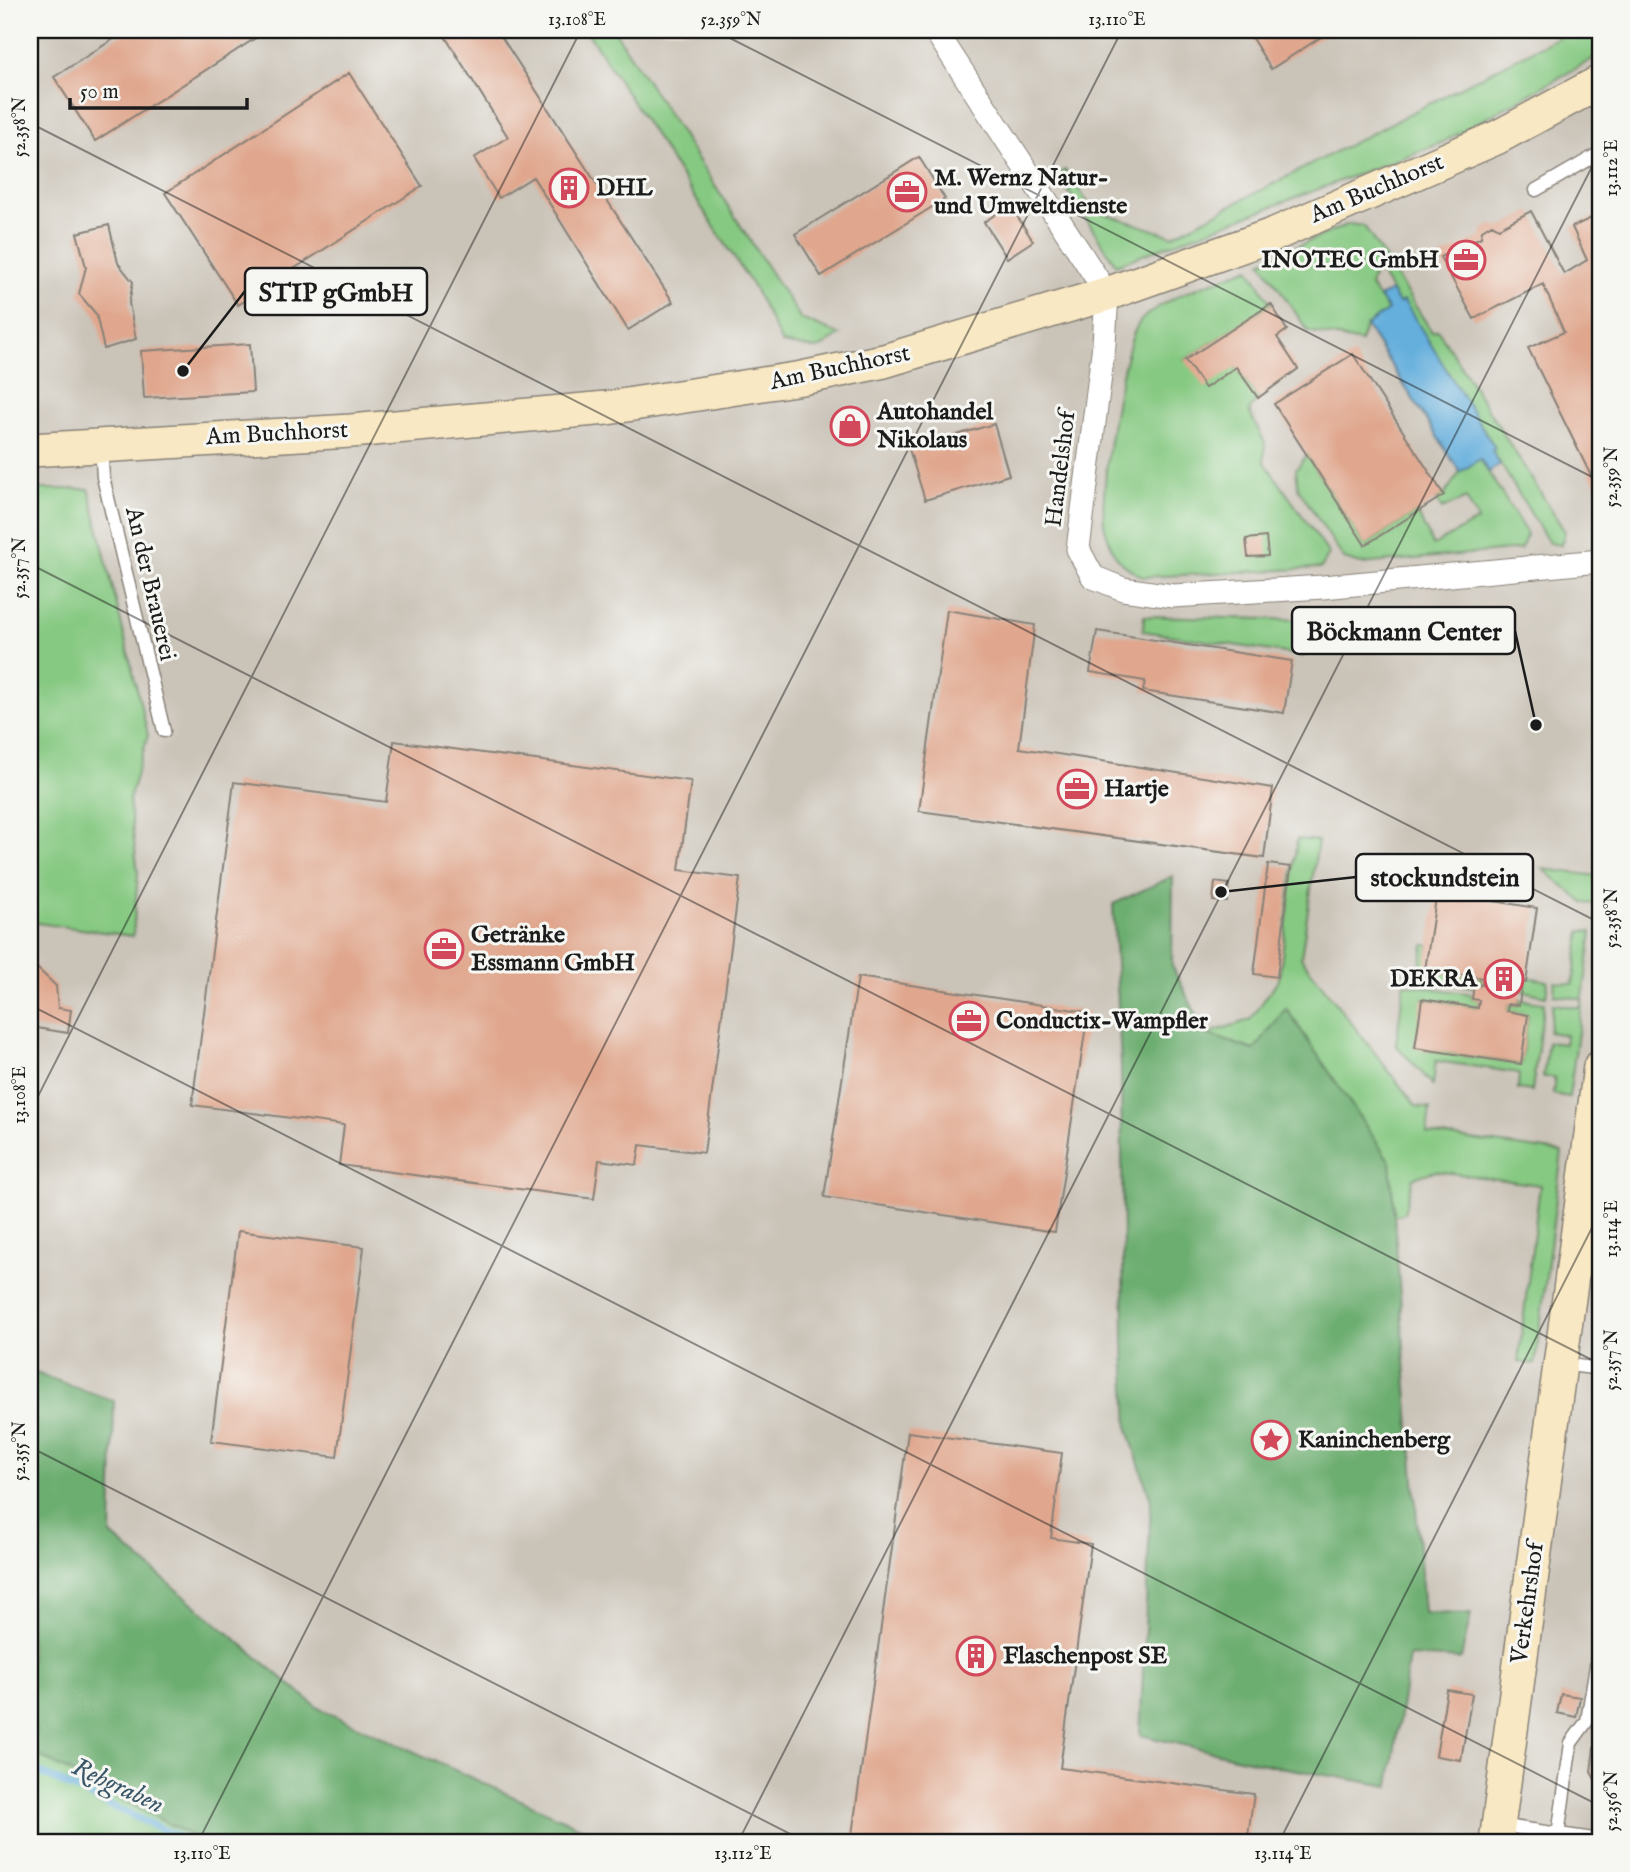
<svg xmlns="http://www.w3.org/2000/svg" width="1630" height="1872" font-family="'IM FELL English',serif">
  <style>
    .industrial { fill: #cac3b8 }
    .green { fill: #86c982; stroke: #51724f; stroke-width: 2 }
    .forest { fill: #6cad70; stroke: #446446; stroke-width: 2 }
    .water { fill: #65afdd; stroke: #40667c; stroke-width: 2 }
    .lines { fill: none; stroke-linecap: round; stroke-linejoin: round }
    .stream { stroke: #65afdd; stroke-width: 7 }
    .building { fill: #e0a78e }
    .lane-casing { stroke: #888178; stroke-width: 15 }
    .street-casing { stroke: #888178; stroke-width: 25 }
    .secondary-casing { stroke: #888178; stroke-width: 36 }
    .lane { stroke: #fff; stroke-width: 12 }
    .street { stroke: #fff; stroke-width: 23 }
    .secondary { stroke: #f8e8c3; stroke-width: 33 }
    .ticks { fill: none; stroke: #1c1c1c; stroke-width: 2; stroke-opacity: 0.45 }
    .labels { text-anchor: middle; dominant-baseline: central; stroke-width: 6; stroke-linejoin: round; paint-order: stroke }
    .poi-label { font-size: 24px; font-weight: bold; fill: #1c1c1c; stroke: #f6f6f2; text-anchor: start }
    .street-label { font-size: 24px; fill: #1c1c1c; stroke: #f6f6f2 }
    .water-label { font-size: 26px; font-style: italic; fill: #395769; stroke: #f6f6f2 }
    .leader { fill: none; stroke: #1c1c1c; stroke-width: 2.5 }
    .callout-dot { fill: #1c1c1c; stroke: #f6f6f2; stroke-width: 2.5 }
    .callout { fill: #f6f6f2; stroke: #1c1c1c; stroke-width: 2.5 }
    .callout-label { font-size: 26px; text-anchor: middle; font-weight: bold; fill: #1c1c1c }
    .neatline { fill: none; stroke: #1c1c1c; stroke-width: 2.5 }
    .ticks-label { font-size: 18px; text-anchor: middle; fill: #1c1c1c }
  </style>
  <rect width="100%" height="100%" fill="#f6f6f2"/>
  <filter id="ink" filterUnits="userSpaceOnUse"><feTurbulence type="fractalNoise" baseFrequency=".0143" numOctaves="2"/><feDisplacementMap in="SourceGraphic" scale="14" xChannelSelector="R" yChannelSelector="G"/><feConvolveMatrix kernelMatrix="1 2 1 2 8 2 1 2 1" color-interpolation-filters="sRGB"/></filter>
  <filter id="wash" filterUnits="userSpaceOnUse"><feTurbulence type="fractalNoise" baseFrequency=".00686" numOctaves="4" result="noise"/><feDisplacementMap in="SourceGraphic" scale="28" xChannelSelector="R" yChannelSelector="G"/><feGaussianBlur stdDeviation="1.57" result="paint"/><feColorMatrix in="noise" values="0 0 0 0 0 0 0 0 0 0 0 0 0 0 0 0 0 1.4 0 .05"/><feComposite in="paint" operator="in"/></filter>
  <g filter="url(#wash)">
    <rect width="100%" height="100%" fill="#f5e6d4"/>
    <path class="industrial" d="M30 30H1600V1842H613L318 1708 111 1535 114 1401 30 1371Z"/>
    <path class="green" d="M586 30H614L801 319 840 335 818 349 782 343 754 288Z
      M1572 30H1600V55L1441 143 1116 265 1058 175 1065 170 1093 210 1172 236Z
      M1349 224 1364 226 1432 332 1438 330 1565 532 1561 545 1549 543 1492 450 1495 448 1404 302 1399 303 1376 266 1370 286 1388 310 1366 326 1361 342 1308 331 1261 262Z
      M1249 268 1271 304 1185 360 1236 367 1258 398 1249 411 1265 443 1264 461 1329 554 1321 568 1142 577C1116 561 1113 557 1105 528 1097 500 1122 346 1139 323 1156 299 1220 280 1249 268Z
      M1307 455 1365 545 1417 512 1433 545 1478 520 1466 498 1442 509 1436 500 1444 495 1460 472 1480 459 1527 534 1521 549 1361 564 1344 559 1298 488 1296 469Z
      M30 489H89L148 735 129 800 138 873 133 936 30 922Z
      M1144 616 1310 620 1304 656 1143 631Z
      M1297 839 1318 841 1301 958 1416 1106 1430 1108 1427 1134 1562 1152 1535 1364 1518 1362 1540 1185 1435 1171 1413 1178 1404 1213 1394 1216 1390 1162 1286 1009 1254 1050 1206 1034 1250 1020 1279 979Z
      M1543 869 1599 876 1595 904 1584 903Z
      M1581 931 1592 932 1569 1097 1553 1094 1555 1077H1543L1548 1042 1565 1044 1566 1035 1549 1032 1553 1004 1581 1008 1582 999 1554 995 1555 982 1573 984Z
      M1424 945H1429L1426 970 1483 978 1482 985 1474 984 1473 987 1409 978 1420 968Z
      M1527 977 1548 981 1546 996 1510 988 1511 981 1526 983Z
      M1404 984 1472 994V998L1479 1000 1478 1008 1423 999 1415 1048 1521 1064 1528 1015 1507 1011 1508 1004 1519 1005 1520 1000 1544 1003 1532 1091 1518 1089 1519 1073 1436 1061 1433 1085 1396 1045Z
      M30 1751 203 1842H30Z"/>
    <path class="forest" d="M1173 876 1172 966 1206 1034 1254 1050 1286 1008 1390 1162 1424 1613 1471 1614 1461 1659 1409 1656 1389 1786 1274 1766 1140 1735 1151 1501 1128 1430 1124 1346 1121 1065 1113 904Z
      M30 1371 114 1401 111 1535 318 1708 613 1842H203L30 1751Z"/>
    <path class="water" d="M1391 291 1399 303 1404 301 1495 448 1492 451 1500 464 1489 472 1480 459 1460 472 1366 326 1388 310 1379 297Z"/>
    <g class="lines">
      <path class="stream" d="M30 1768 189 1842"/>
    </g>
    <g id="blocks">
      <path class="building" d="M128 30H268L95 141 54 77Z
        M441 30H497L673 302 628 330 533 177 499 198 474 158 508 137Z
        M1247 30H1332L1271 69Z
        M349 73 422 186 238 305 165 193Z
        M919 157 945 199 821 276 795 234Z
        M1010 205 1033 241 1007 258 984 222Z
        M1531 211 1564 274 1587 260 1572 227 1600 214V494L1528 348 1564 332 1543 284 1474 319 1440 257 1481 237 1482 230 1492 224 1499 228Z
        M109 225 118 263 133 282 129 303 136 339 104 349 96 314 79 294 86 267 77 233Z
        M1271 304 1287 330 1277 337 1298 369 1258 398 1236 367 1205 388 1185 360Z
        M250 344 253 392 144 398 141 351Z
        M1353 354 1444 495 1365 545 1274 404Z
        M994 424 1009 475 925 500 909 449Z
        M1266 537 1268 556 1248 557 1246 539Z
        M947 610 1035 625 1019 748 1273 788 1264 858 919 811Z
        M1097 631 1292 661 1284 713 1143 691 1145 681 1090 672Z
        M394 741 691 781 679 870 740 878 704 1153 640 1145 637 1165 599 1160 594 1199 339 1165 344 1125 192 1105 234 782 386 802Z
        M1268 864 1291 867 1277 977 1254 974Z
        M1215 882 1229 884 1227 902 1213 901Z
        M1437 892 1537 908 1526 983 1511 981 1510 988 1521 989 1519 1005 1508 1004 1507 1011 1528 1015 1521 1064 1415 1048 1422 999 1478 1008 1479 1000 1472 999 1474 984 1482 985 1483 978 1425 970Z
        M30 967 37 968 56 986 58 1008 71 1010 68 1033 30 1027Z
        M858 977 1088 1012 1055 1232 824 1197Z
        M238 1231 364 1247 337 1457 211 1441Z
        M908 1432 1062 1453 1051 1538 1091 1544 1060 1768 1254 1794 1247 1842H851Z
        M1447 1690 1472 1694 1461 1760 1436 1756Z
        M1561 1694 1580 1697 1576 1717 1557 1713Z
        M1600 1741V1788L1591 1772 1594 1748Z"/>
    </g>
  </g>
  <g filter="url(#ink)">
    <use href="#blocks" fill-opacity="0" stroke="#888178" stroke-width="2"/>
    <g class="lines">
      <defs>
        <path id="lane" d="M1536 190 1600 153
          M101 445 103 477 164 731
          M1562 1364 1600 1369
          M1499 1825 1600 1840
          M1558 1835 1571 1743 1587 1721 1600 1641"/>
        <path id="street" d="M935 30 1107 294 1104 344 1078 549 1093 577 1123 589 1173 596 1323 587 1600 561"/>
        <path id="secondary" d="M30 450 351 431 607 408 802 378 884 361 1107 294 1275 234 1498 137 1600 82
          M1496 1842 1600 1067"/>
      </defs>
      <use href="#lane" class="lane-casing"/>
      <use href="#street" class="street-casing"/>
      <use href="#secondary" class="secondary-casing"/>
      <use href="#lane" class="lane"/>
      <use href="#street" class="street"/>
      <use href="#secondary" class="secondary"/>
    </g>
  </g>
  <path class="ticks" d="M714 30 1600 481M1580 30 1600 40M30 51 41 30M30 123 1600 923M30 564 1600 1364M30 1005 1600 1806M30 1112 581 30M30 1447 806 1842M198 1842 1122 30M738 1842 1600 151M1279 1842 1600 1212"/>
  <defs>
    <symbol id="building-ring" viewBox="-11 -11 22 22"><circle r="9.5" fill="#f6f6f2" stroke="#d1495b" stroke-width="1.5"/><path d="M-4-6H4V6H1V3H-1V6H-4ZM-2.5-4.3h1.7v1.8h-1.7ZM.8-4.3h1.7v1.8H.8ZM-2.5-1h1.7V.8h-1.7ZM.8-1h1.7V.8H.8Z" fill="#d1495b"/></symbol>
    <symbol id="office-ring" viewBox="-11 -11 22 22"><circle r="9.5" fill="#f6f6f2" stroke="#d1495b" stroke-width="1.5"/><path d="M-6-3h4V-5.5h4V-3h4V5H-6ZM-1-4.5V-3h2v-1.5ZM-6 0V1H6V0Z" fill="#d1495b"/></symbol>
    <symbol id="shop-ring" viewBox="-11 -11 22 22"><circle r="9.5" fill="#f6f6f2" stroke="#d1495b" stroke-width="1.5"/><path d="M-5-2.5h2.3a2.7 3.5 0 0 1 5.4 0H5L5.5 6h-11ZM-1.5-2.5h3a1.5 2.3 0 0 0-3 0Z" fill="#d1495b"/></symbol>
    <symbol id="sight-ring" viewBox="-11 -11 22 22"><circle r="9.5" fill="#f6f6f2" stroke="#d1495b" stroke-width="1.5"/><path d="M0-6L1.8-2.2L6-1.7L2.9 1.2L3.7 5.4L0 3.3L-3.7 5.4L-2.9 1.2L-6-1.7L-1.8-2.2Z" fill="#d1495b"/></symbol>
  </defs>
  <g fill-rule="evenodd">
    <use href="#building-ring" x="547" y="166" width="44" height="44"/>
    <use href="#office-ring" x="885" y="170" width="44" height="44"/>
    <use href="#office-ring" x="1444" y="238" width="44" height="44"/>
    <use href="#shop-ring" x="828" y="404" width="44" height="44"/>
    <use href="#office-ring" x="1055" y="767" width="44" height="44"/>
    <use href="#office-ring" x="422" y="927" width="44" height="44"/>
    <use href="#building-ring" x="1482" y="957" width="44" height="44"/>
    <use href="#office-ring" x="947" y="999" width="44" height="44"/>
    <use href="#sight-ring" x="1249" y="1418" width="44" height="44"/>
    <use href="#building-ring" x="954" y="1634" width="44" height="44"/>
  </g>
  <g class="labels">
    <g class="poi-label">
      <text x="934" y="178">M. Wernz Natur-<tspan x="934" dy="28">und Umweltdienste</tspan></text>
      <text x="596" y="188">DHL</text>
      <text x="1439" y="260" text-anchor="end">INOTEC GmbH</text>
      <text x="877" y="412">Autohandel<tspan x="877" dy="28">Nikolaus</tspan></text>
      <text x="1104" y="789">Hartje</text>
      <text x="471" y="935">Getränke<tspan x="471" dy="28">Essmann GmbH</tspan></text>
      <text x="1477" y="979" text-anchor="end">DEKRA</text>
      <text x="996" y="1021">Conductix-Wampfler</text>
      <text x="1298" y="1440">Kaninchenberg</text>
      <text x="1003" y="1656">Flaschenpost SE</text>
    </g>
    <g class="street-label">
      <text transform="translate(1377 189) rotate(-23)">Am Buchhorst</text>
      <text transform="translate(840 368) rotate(-12)">Am Buchhorst</text>
      <text transform="translate(277 434) rotate(-3)">Am Buchhorst</text>
      <text transform="translate(1061 469) rotate(-83)">Handelshof</text>
      <text transform="translate(150 584) rotate(77)">An der Brauerei</text>
      <text transform="translate(1528 1603) rotate(-82)">Verkehrshof</text>
    </g>
    <g class="water-label">
      <text transform="translate(118 1786) rotate(25)">Rehgraben</text>
    </g>
  </g>
  <path class="leader" d="M183 371L245 291M1536 725L1515 631M1221 892L1356 877"/>
  <g class="callout-dot">
    <circle cx="183" cy="371" r="7"/>
    <circle cx="1536" cy="725" r="7"/>
    <circle cx="1221" cy="892" r="7"/>
  </g>
  <g class="callout">
    <rect x="245" y="268" width="182" height="47" rx="7"/>
    <rect x="1292" y="607" width="223" height="47" rx="7"/>
    <rect x="1356" y="854" width="177" height="47" rx="7"/>
  </g>
  <g class="callout-label">
    <text x="336" y="301">STIP gGmbH</text>
    <text x="1404" y="640">Böckmann Center</text>
    <text x="1445" y="886">stockundstein</text>
  </g>
  <rect width="1630" height="1872" fill="none" stroke="#f6f6f2" stroke-width="77"/>
  <path d="M70 98v10h177v-10" fill="none" stroke="#1c1c1c" stroke-width="3.5"/>
  <text x="80" y="98" font-size="21" fill="#1c1c1c" stroke="#f6f6f2" stroke-width="5" paint-order="stroke">50 m</text>
  <rect x="38" y="38" width="1554" height="1796" class="neatline"/>
  <g class="ticks-label">
    <text x="577" y="25">13.108°E</text>
    <text x="731" y="25">52.359°N</text>
    <text x="1117" y="25">13.110°E</text>
    <text transform="translate(19 127) rotate(-90)" y="6">52.358°N</text>
    <text transform="translate(1611 168) rotate(-90)" y="6">13.112°E</text>
    <text transform="translate(1611 477) rotate(-90)" y="6">52.359°N</text>
    <text transform="translate(19 568) rotate(-90)" y="6">52.357°N</text>
    <text transform="translate(1611 918) rotate(-90)" y="6">52.358°N</text>
    <text transform="translate(19 1095) rotate(-90)" y="6">13.108°E</text>
    <text transform="translate(1611 1229) rotate(-90)" y="6">13.114°E</text>
    <text transform="translate(1611 1360) rotate(-90)" y="6">52.357°N</text>
    <text transform="translate(19 1451) rotate(-90)" y="6">52.355°N</text>
    <text transform="translate(1611 1801) rotate(-90)" y="6">52.356°N</text>
    <text x="202" y="1859">13.110°E</text>
    <text x="743" y="1859">13.112°E</text>
    <text x="1283" y="1859">13.114°E</text>
  </g>
</svg>
